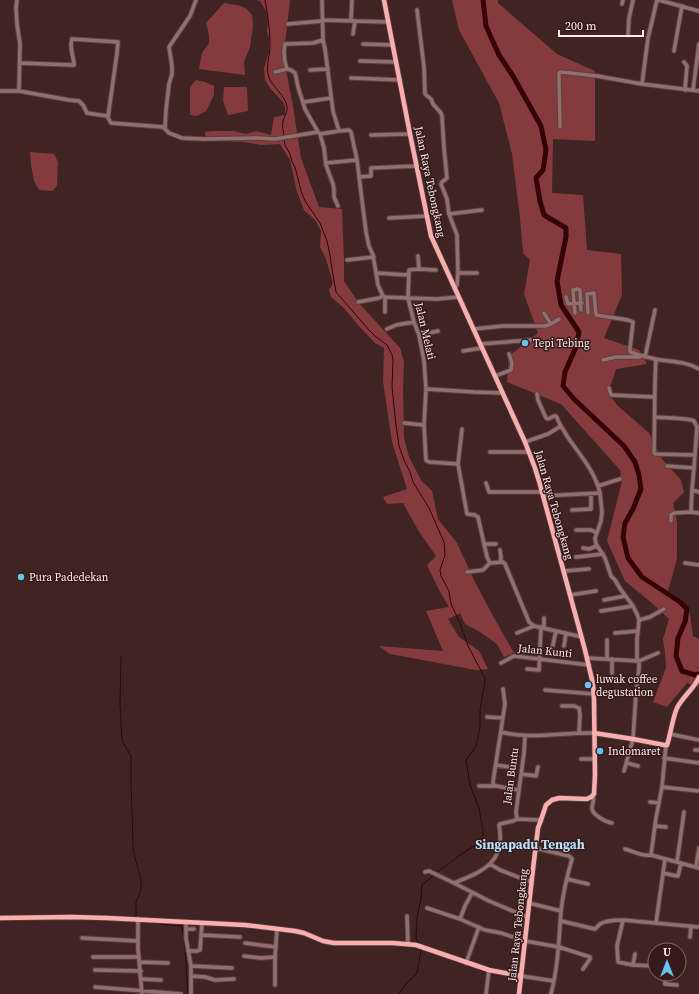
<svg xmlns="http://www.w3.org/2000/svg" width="699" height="994" font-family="'Source Serif 4',serif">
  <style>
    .forest { fill: #853b3d }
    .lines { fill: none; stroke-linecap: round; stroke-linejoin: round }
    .stream { stroke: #350107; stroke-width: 1 }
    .river { stroke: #350107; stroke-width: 5 }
    .minor-casing { stroke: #5a4040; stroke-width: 5.5 }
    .major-casing { stroke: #5a4040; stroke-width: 6 }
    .minor { stroke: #926e6e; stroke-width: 3.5 }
    .major { stroke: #f8afad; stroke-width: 4.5 }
    .poi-dot { fill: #67c4ef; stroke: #361a1b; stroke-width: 1.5 }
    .labels { text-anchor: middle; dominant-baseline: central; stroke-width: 3; stroke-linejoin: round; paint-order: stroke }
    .street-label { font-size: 11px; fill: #fde9e9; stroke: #361a1b }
    .poi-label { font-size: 11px; fill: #fde9e9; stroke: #361a1b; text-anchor: start }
    .quarter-label { font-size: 13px; font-weight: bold; fill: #b4e4fc; stroke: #361a1b }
  </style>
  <rect width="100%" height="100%" fill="#402424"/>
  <path class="forest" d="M256 0H290L285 44V65L293 106 301 158 319 207 342 209 344 260V281L358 302 400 348 404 362 403 390 404 438 409 457 421 480 432 491 438 519 457 543 475 582 493 616 514 653 504 657 497 644 480 632 465 624 460 613 448 619 459 637 479 651 488 669 476 670 390 654 379 646 443 651 426 611 449 607 439 590 427 565 436 556 418 530 403 503 387 504 383 497 407 489 392 442 383 381 384 348 375 343 357 324 345 309 331 297 329 290 333 283 326 259 320 247 321 231 315 220 304 210 297 192 290 160 280 144 261 145 244 142 206 140 205 132 212 131H233L246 134 256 131 271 135 274 117 285 115V106L282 101 270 88 265 80 264 68 269 52V39L267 31 268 21 266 11 260 1Z
    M452 0H498V3L557 54 595 71V141L553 139 552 193 583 195 587 250 621 254 622 295 604 338 639 350 647 364 616 369 608 393 618 406 649 433 662 459 681 480 684 492 673 503 677 522V559L668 591 689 608 693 636 699 639V687L687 683 667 707 653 702 666 668 665 652 663 639 669 619 653 604 625 581 607 541 622 481 620 470 561 404 507 382 509 356 538 333 524 294 530 260 523 253 520 218 512 154 499 103 459 30Z
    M224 3 241 6 247 9 252 15 253 27 250 47 244 62 245 75 199 69 202 53 209 43V35L206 23Z
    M196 80 205 82 214 86V95L206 111 197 116 190 115V87Z
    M224 87H247L248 111 228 115 223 101Z
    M30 152 54 154 58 162 57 185 53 191 39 190 34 181 31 165Z"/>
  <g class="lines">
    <path class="stream" d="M265 0C268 15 270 31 270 46 270 55 266 65 268 74 270 85 282 92 286 103 289 111 285 114 283 121 282 125 283 131 284 136
      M284 139 285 145 290 154 292 162 295 167 301 191 305 201 320 223 327 241 330 255 331 263 336 292 369 330 375 336 387 345 392 355 393 360 392 387 396 425 399 446 404 460 410 472 413 482 429 508 444 542 445 555 440 570 441 576 449 591 451 604 460 623 468 646 485 678 484 687 480 711V726L478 738 476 746 466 760 470 785 479 808 483 831V836L480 840 474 846 457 857 451 862 436 873
      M121 656 120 704 122 741 131 756V789L132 809 133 845 134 854 141 880V890L136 902V918
      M144 922 182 926 185 947 188 994
      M418 943 416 938 417 918 421 898 422 885 434 875
      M399 994 405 985 417 973 421 951 420 948"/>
    <path class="river" d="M483 0 486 26 499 55 513 76 541 126 546 150 543 170 536 178 540 201 544 215 566 228V237L557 281 561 305 579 332 576 347 565 372 563 386 574 399 624 446 635 462 639 475 641 489 633 509 625 523 623 537 628 558 642 577 680 602 687 609 685 622 678 638 676 656 682 671 695 675 699 674"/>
    <defs>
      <path id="minor" d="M17 0 16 8 17 24 20 44 19 91
        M322 0 323 40 325 49 333 111 339 131 349 130 351 132 357 160 366 232 369 246 373 255 378 285 383 296 385 297 408 298 414 322 419 335 424 361 426 389 424 425 426 460 427 461 429 462 458 464 467 514 475 515 478 517 487 557 490 563 503 562 505 564 529 622 534 626 582 637
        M659 0 699 11
        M622 4 623 0
        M417 10 424 67 425 94 431 99 433 104 441 113 442 116 444 148 447 178 446 179 442 182 441 184 447 199 449 214 457 235 458 273 457 285 455 288
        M322 20 388 22
        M351 21 352 0
        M288 24 322 21
        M353 34 355 21
        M628 35 629 18 633 0
        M363 44 393 45
        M674 51 682 6
        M360 61 396 62
        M684 62 687 66 685 90
        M20 63 73 65H74V63C73 55 69 47 72 39L118 42 117 53 108 117
        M310 70 328 69
        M275 72 287 69
        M351 78 400 80
        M642 84 648 38 657 0
        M693 90 699 44
        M0 91H19L69 100 79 101 83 105 87 113 107 116 111 123 163 127 169 133 182 138 204 139 258 138 275 139 318 132 320 134 339 131
        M304 102 331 98
        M560 127 559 77V73L561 72 597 76 642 84 699 91
        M165 129 166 110 169 84 172 74V66L169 47 190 16 196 0
        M318 132 305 109 298 87 296 77 295 73 291 70 287 69C284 61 283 53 285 44L313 43 323 40
        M320 134 324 148 326 165 333 184 334 190V197L338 206
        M371 135 410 134
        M326 163 357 160
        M359 177 371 176V168L416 166
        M449 214 482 210
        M389 218 427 216
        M418 256 419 269
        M347 260 374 257
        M436 270 419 269 409 270 408 298 437 299 459 297
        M376 273 408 275
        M458 273H477
        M385 297V312
        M566 297 568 304 582 303
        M358 302 379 298 383 296
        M544 313 551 324
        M575 313 573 290 578 289 580 290 581 310
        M588 313 587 294 594 293 596 315 628 320 633 322 630 348V352C638 355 647 357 655 359 670 362 686 361 699 369
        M387 329 396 325 414 322
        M473 329 503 326H545L551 324 559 319
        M419 335 438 331
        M480 344 532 340
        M463 351 482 348
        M645 357 655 310
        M656 359C654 391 655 422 654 453L655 454 695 455
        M603 360 616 357H640
        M495 376 511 370 512 363 509 354
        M609 388 611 395 654 397
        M426 389 474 392 503 393
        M537 394 538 400 546 418 548 419 554 416H556C559 423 563 430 567 436 579 454 595 471 600 493
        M655 417C662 418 690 418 694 421 695 423 696 425 697 427L694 468 692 490 699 492
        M404 423 424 425
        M525 442 548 434 561 426
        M490 452H529
        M458 464 462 429
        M667 466 694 468
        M486 483 489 492H542
        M598 486 620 479
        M543 496 600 493 602 512 601 521 595 538 596 544 605 558 611 576 615 580 621 590 633 606 637 614 639 620 638 631 637 639V660
        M572 510 591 509V494
        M691 512 692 490
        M671 521V515L674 513 691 512 699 513
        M576 530H591L597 533
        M484 544H496
        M583 548 589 549 597 546
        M576 557 603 554
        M500 562 501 558 500 550
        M685 563 699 565
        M564 571 589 569
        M467 572 483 570 490 563
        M570 595 596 591
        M604 600 625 596
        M601 611 633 606
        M639 620 650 617 664 609
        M544 627V618
        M517 633 534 626
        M615 633 638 631
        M564 646 566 633
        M552 649 556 631
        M587 658 639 661 658 653
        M607 659V640
        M501 663 514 656 589 665
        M527 669 539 670 541 627
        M612 673V659
        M503 689 505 704 493 782 494 786H496L519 790
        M545 690 594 694
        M562 706H574L579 708 580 715 579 733
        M487 717 503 718
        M501 732C532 740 563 732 594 733
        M670 734 699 740
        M695 750H699
        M664 758 699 763
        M581 759H595
        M627 763 638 766
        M496 765 510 767
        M624 771 633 739 636 694 639 669V661
        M522 774 536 776 538 767
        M479 786H494
        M662 787 699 791
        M593 795C595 800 592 803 592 808 592 815 606 822 612 823
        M650 802 659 803
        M517 819 516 812 524 753 525 736
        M655 826 666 827
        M535 848 569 856 572 859C567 876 563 894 561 911 559 939 558 967 551 994
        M625 849C632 851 643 857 651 855L699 868
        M651 855 656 818 662 787 666 745
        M677 862 684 812
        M490 864 500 870 531 882
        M696 867 699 848
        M425 872 429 871 454 883
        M663 873 677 876
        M678 876 681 863
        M567 879 588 884
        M529 903 561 911
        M427 908 460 919 485 930 501 933 525 941 559 947 590 957V959L583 969
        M407 916 408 944
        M527 917 489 901 454 883C484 871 506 862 499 825L500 824 513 821 517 819 541 820
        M138 919V949L142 994
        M460 919 465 906 472 893
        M561 921 595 929C597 927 598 926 600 924 606 920 616 920 623 920
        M186 922V938L191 966V994
        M656 923 665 859
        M186 929H194
        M202 935 240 937
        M690 937 691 926
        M82 938 138 941
        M245 943 276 947
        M188 951H197L200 950 202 923
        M244 956 261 958 275 957
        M93 957H139
        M140 962 168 963
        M466 963 479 927
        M633 965 635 954
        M191 966 232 968
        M655 966 633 965 618 962 617 946 623 920 699 927
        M95 970 141 971
        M665 974V984L677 985
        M191 976 205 977 215 980 234 979
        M521 976 554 981
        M141 979 161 980
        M275 985V957L277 929
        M95 987 181 994
        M486 994 489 970"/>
      <path id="major" d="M384 0 410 134 431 236 525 442 535 468 539 481 585 650 593 684 594 700 595 775 594 794 591 797 587 799 559 798 552 800 546 805 541 820 538 828 533 869 519 994
        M594 733 633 739 664 745H667C671 733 672 720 677 708 683 696 694 689 699 677
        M0 918 72 917 107 918 245 925 295 931 304 933 323 941 334 943H393L416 945 489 970 521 976"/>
    </defs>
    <use href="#minor" class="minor-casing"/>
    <use href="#major" class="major-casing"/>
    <use href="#minor" class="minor"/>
    <use href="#major" class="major"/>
  </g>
  <g class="poi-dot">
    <circle cx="525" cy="343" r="4"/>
    <circle cx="21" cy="577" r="4"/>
    <circle cx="588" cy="685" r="4"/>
    <circle cx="600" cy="751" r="4"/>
  </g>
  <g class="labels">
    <g class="street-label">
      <text transform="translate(430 182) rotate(78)">Jalan Raya Tebongkang</text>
      <text transform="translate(425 331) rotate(77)">Jalan Melati</text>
      <text transform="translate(554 505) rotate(74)">Jalan Raya Tebongkang</text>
      <text transform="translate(545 651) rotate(6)">Jalan Kunti</text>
      <text transform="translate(511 776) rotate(-82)">Jalan Buntu</text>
      <text transform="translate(518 925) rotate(-84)">Jalan Raya Tebongkang</text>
    </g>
    <g class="poi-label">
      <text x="533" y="343">Tepi Tebing</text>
      <text x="29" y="577">Pura Padedekan</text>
      <text x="596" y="679">luwak coffee<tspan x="596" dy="13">degustation</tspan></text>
      <text x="608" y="751">Indomaret</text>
    </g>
    <g class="quarter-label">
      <text x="530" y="844">Singapadu Tengah</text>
    </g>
  </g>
  <g transform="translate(667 962)"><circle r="19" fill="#361a1b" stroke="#866d6d"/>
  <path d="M0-3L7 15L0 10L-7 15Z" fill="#67c4ef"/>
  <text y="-6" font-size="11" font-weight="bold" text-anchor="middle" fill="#fde9e9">U</text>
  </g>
  <path d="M559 30v6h84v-6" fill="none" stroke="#fde9e9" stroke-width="2"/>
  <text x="565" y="30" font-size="12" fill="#fde9e9" stroke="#361a1b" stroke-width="3" paint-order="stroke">200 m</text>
</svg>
